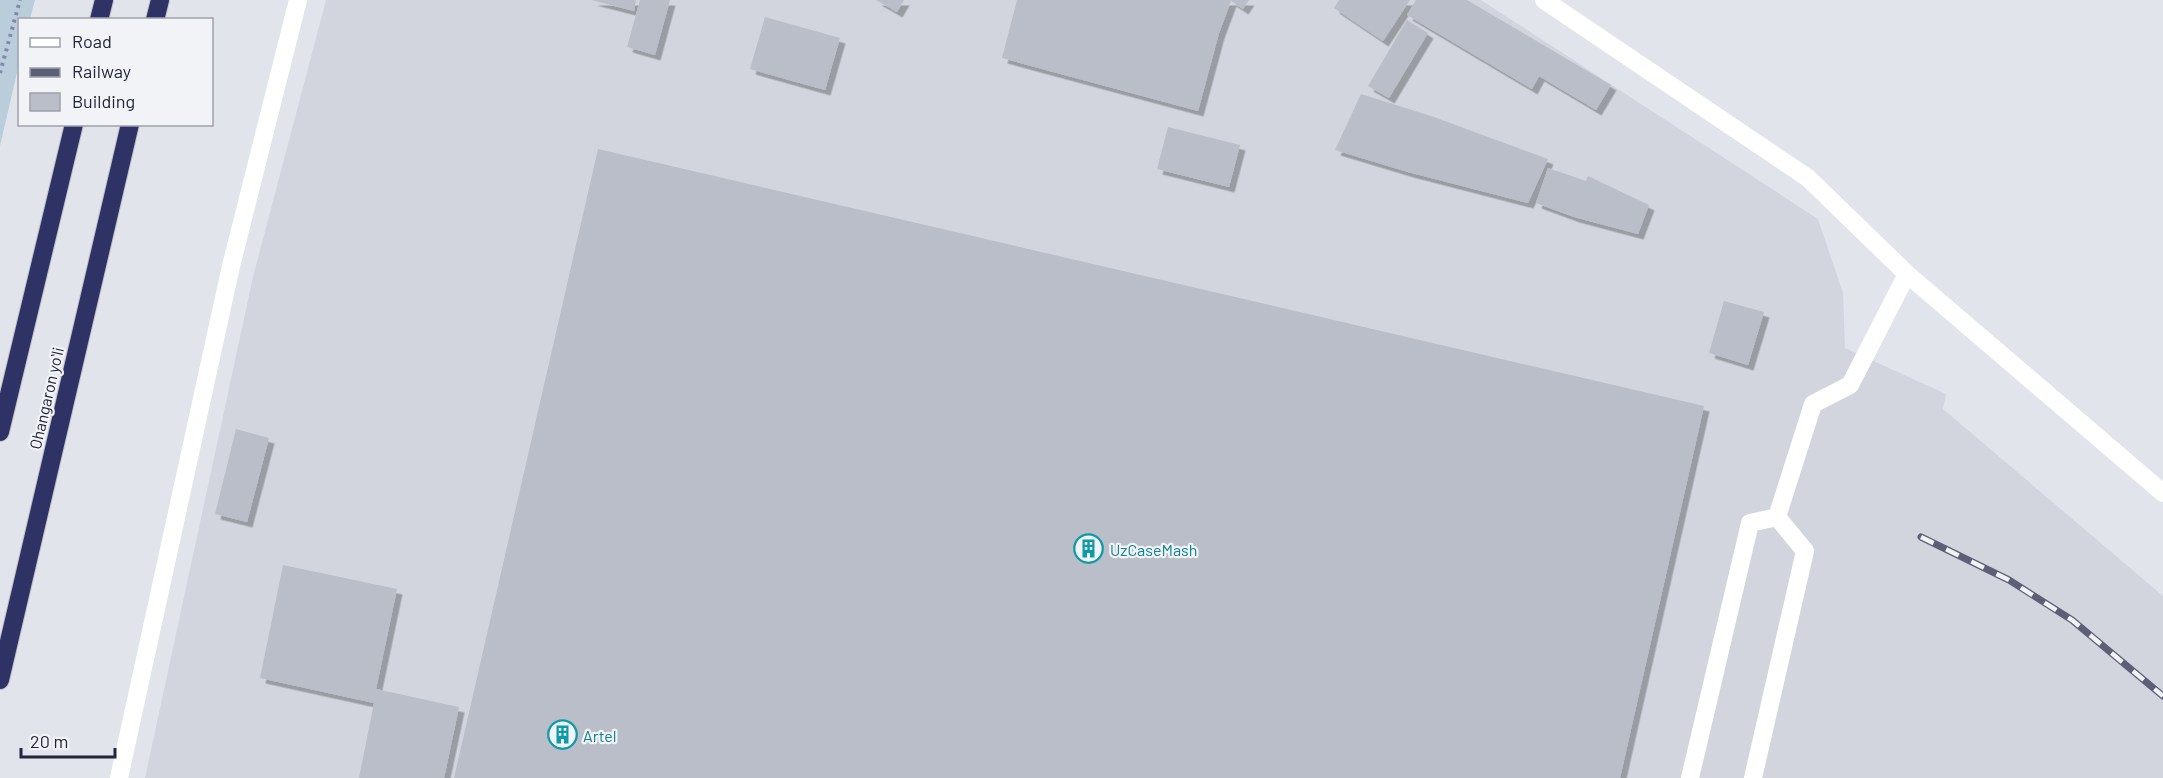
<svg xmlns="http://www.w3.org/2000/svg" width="2163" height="778" font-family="Barlow,sans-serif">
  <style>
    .built { fill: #d2d5de }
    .green { fill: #bacddb }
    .building { fill: #babec8; filter: url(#shadow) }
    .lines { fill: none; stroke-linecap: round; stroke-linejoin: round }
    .highway-casing { stroke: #c1c2c8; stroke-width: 20 }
    .path { stroke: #8289ad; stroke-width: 4; stroke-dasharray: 3 4.5; stroke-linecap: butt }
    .minor { stroke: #fff; stroke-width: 18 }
    .highway { stroke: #2f3265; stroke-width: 18 }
    .rail-casing { stroke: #5c5f76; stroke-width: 7 }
    .rail { stroke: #f1f3f7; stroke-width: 4.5; stroke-dasharray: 14; stroke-linecap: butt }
    .labels { text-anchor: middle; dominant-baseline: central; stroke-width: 4.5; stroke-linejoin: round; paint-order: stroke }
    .street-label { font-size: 16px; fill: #22253b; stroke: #f1f3f7 }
    .culture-label { font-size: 16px; fill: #0d838f; stroke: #f1f3f7; text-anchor: start }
  </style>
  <defs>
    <filter id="shadow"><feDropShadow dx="5.5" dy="5.5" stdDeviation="0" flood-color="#0004"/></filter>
  </defs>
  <rect width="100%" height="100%" fill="#e1e4eb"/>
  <path class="built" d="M326 0H1481L1818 219 1843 293 1845 348 1946 394 1943 409 2163 596V778H145L253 277Z"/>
  <path class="green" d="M0 0H35L30 19 20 20 19 64 0 146Z"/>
  <path class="building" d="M591 0H636L634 11Z
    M640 0H670L655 55 627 47Z
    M876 0H904L897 12Z
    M1017 0H1249L1243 9 1231 1 1219 33 1198 111 1002 58Z
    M1339 0H1410L1383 41 1334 8Z
    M1416 0H1467L1611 85 1596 110 1539 76 1532 89 1407 15Z
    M765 17 840 38 825 90 750 69Z
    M1407 20 1428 33 1389 98 1368 86Z
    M1361 94 1434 117 1548 159 1528 203 1408 172 1335 150Z
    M1168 127 1240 145 1229 187 1157 169Z
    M598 149 1704 406 1620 778H454Z
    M1548 168 1586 181 1588 176 1649 205 1638 234 1574 217 1536 203Z
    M1724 301 1764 312 1748 365 1709 353Z
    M236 429 269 438 247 522 215 514Z
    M283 565 397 589 376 689 459 707 444 778H359L374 703 260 678Z"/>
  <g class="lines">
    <defs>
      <path id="highway" d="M99 20 104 0
        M155 20 160 0
        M0 432 74 124
        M0 680 130 124"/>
    </defs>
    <use href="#highway" class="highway-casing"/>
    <path class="path" d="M0 73 20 0"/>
    <path class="minor" d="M1544 0 1808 178 1907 274 2163 493
      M1777 517 1813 404 1850 385 1907 274
      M119 778 231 266 298 0
      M1690 778 1750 523 1777 517
      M1753 778 1805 551 1777 517"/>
    <use href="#highway" class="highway"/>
    <defs>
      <path id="rail" d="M1921 537 2009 580 2072 620 2163 696"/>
    </defs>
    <use href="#rail" class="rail-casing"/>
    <use href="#rail" class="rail"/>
  </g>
  <defs>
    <symbol id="building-ring" viewBox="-11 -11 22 22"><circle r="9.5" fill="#f1f3f7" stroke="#0f9aa8" stroke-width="1.5"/><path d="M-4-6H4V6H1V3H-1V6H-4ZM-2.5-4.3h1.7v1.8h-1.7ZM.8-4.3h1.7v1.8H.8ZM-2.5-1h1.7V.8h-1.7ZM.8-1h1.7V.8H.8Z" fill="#0f9aa8"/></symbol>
  </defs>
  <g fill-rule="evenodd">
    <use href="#building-ring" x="1072" y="532" width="33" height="33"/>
    <use href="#building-ring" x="546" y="718" width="33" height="33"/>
  </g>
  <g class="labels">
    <g class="street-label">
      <text transform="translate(46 398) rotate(-77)">Ohangaron yoʻli</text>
    </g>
    <g class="culture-label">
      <text x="1110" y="549">UzCaseMash</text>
      <text x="583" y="735">Artel</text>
    </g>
  </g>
  <rect x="18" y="18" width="195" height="108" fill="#f1f3f7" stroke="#9ea1ac" stroke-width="1.5"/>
  <rect x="30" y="38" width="30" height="9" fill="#ffffff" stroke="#9ea1ac" stroke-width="1.5"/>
  <text x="72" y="48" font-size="18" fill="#22253b">Road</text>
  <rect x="30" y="68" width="30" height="9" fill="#5c5f76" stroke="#9ea1ac" stroke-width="1.5"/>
  <text x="72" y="78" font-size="18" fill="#22253b">Railway</text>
  <rect x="30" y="93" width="30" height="18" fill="#babec8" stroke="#9ea1ac" stroke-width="1.5"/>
  <text x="72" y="108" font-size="18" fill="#22253b">Building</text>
  <path d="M21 748v9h94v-9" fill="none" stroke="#22253b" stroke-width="3"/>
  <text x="30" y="748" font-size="18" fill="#22253b" stroke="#f1f3f7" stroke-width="4.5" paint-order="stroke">20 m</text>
</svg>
